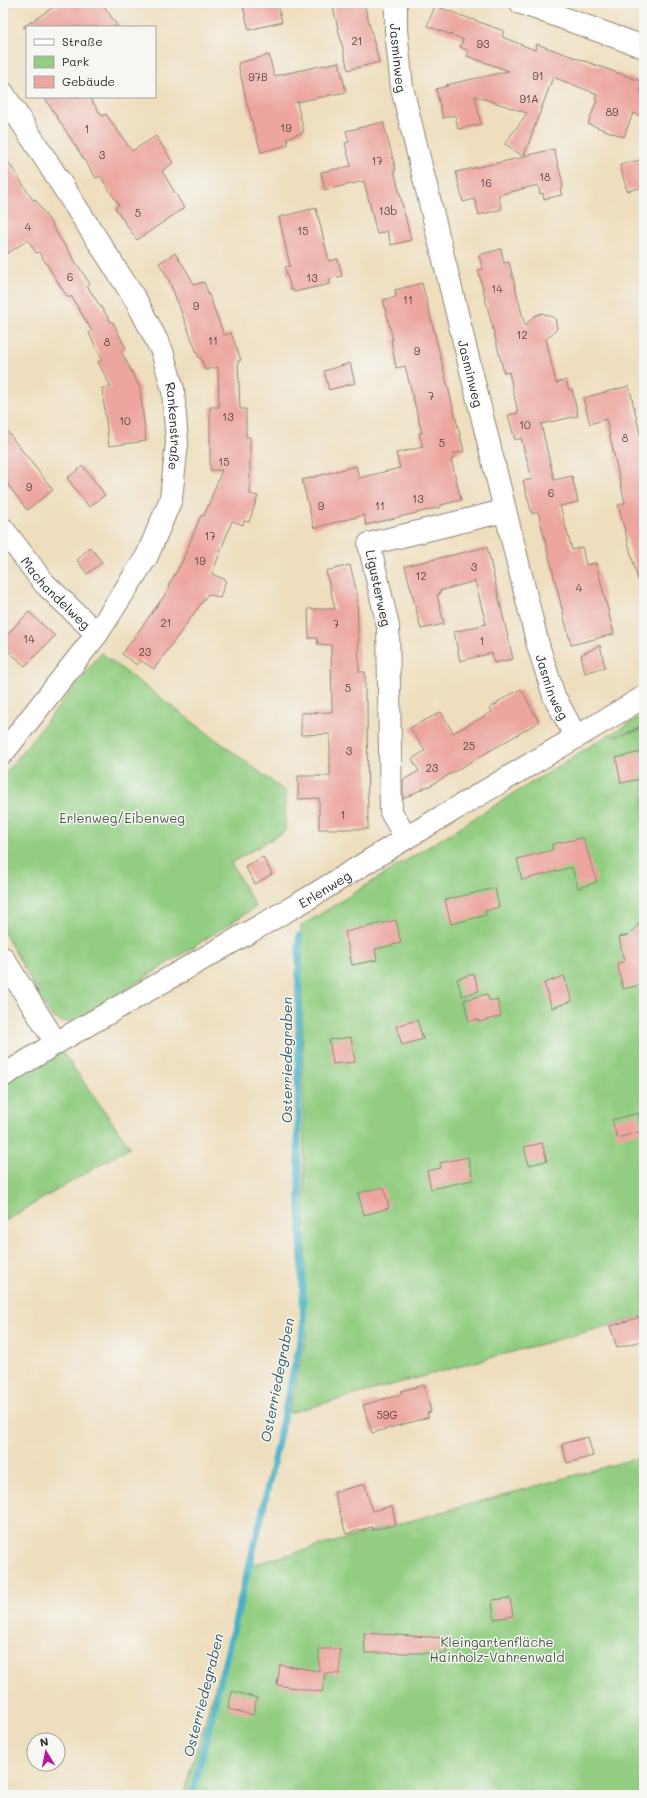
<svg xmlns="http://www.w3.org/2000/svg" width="647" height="1798" font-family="Mali,sans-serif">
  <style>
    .green { fill: #92cd81; stroke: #5e7c56 }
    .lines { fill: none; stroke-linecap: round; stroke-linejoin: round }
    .stream { stroke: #46b1c4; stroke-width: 7 }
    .building { fill: #eca69f }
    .minor-casing { stroke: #8c8474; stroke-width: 24 }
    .minor { stroke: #fff; stroke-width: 22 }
    .labels { text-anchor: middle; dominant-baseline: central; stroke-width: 3; stroke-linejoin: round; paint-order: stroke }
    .number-label { font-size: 11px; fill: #5b4a48 }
    .street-label { font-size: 13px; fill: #2b2b2b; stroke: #f6f6f2 }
    .park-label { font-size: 13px; fill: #4a5c45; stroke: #f6f6f2 }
    .water-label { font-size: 14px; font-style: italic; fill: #345a61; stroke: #f6f6f2 }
  </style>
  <rect width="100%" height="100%" fill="#f6f6f2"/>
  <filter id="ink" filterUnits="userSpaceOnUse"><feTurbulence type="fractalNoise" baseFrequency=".025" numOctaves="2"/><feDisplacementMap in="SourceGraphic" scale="8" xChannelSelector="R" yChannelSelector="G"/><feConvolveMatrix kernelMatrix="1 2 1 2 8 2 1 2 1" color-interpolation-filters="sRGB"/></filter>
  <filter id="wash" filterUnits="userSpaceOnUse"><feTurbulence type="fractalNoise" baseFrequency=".012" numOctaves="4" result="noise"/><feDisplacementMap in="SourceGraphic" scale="16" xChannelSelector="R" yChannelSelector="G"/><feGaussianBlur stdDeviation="0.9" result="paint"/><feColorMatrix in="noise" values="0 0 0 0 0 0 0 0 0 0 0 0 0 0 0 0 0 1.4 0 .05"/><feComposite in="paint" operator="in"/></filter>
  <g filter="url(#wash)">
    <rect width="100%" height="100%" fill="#eedebe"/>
    <path class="green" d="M101 653 286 792 285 831 231 863 256 907 78 1020C65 1023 61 1023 50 1015L3 930V776Z
      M644 715V728L612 737 644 729V1316L289 1413 306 1338 301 926 600 740Z
      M56 1043 130 1147 3 1222V1075Z
      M644 1456V1795H183L251 1565Z"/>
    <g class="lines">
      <path class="stream" d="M192 1795 261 1518 304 1325 298 1147 299 936"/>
    </g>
    <g id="blocks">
      <path class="building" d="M60 3H102L118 27H23Z
        M242 3H277L282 22 249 30Z
        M332 3H364L379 62 348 70Z
        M435 6 504 31 502 37 535 50 537 44 643 82 640 91 644 93V117L633 113 624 137 588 124 597 100 595 99 597 94 553 77 524 156 554 149 562 180 563 188 560 189 562 195 544 199 543 193 540 194 538 185 498 195 502 209 479 215 475 199 463 202 456 172 524 157 505 144 527 113 475 96 481 124 458 129 455 115 443 118 436 89 448 86 446 85 509 71 467 56 469 51 460 47 463 39 427 26Z
        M269 55 274 76 339 62 346 92 297 102 304 132 287 138 288 145 261 152 247 104 238 63Z
        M44 97H89L102 116 106 114 132 151 156 136 173 163 162 171 184 208 137 240 115 208 119 205 100 176 96 178Z
        M383 122 396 170H394L411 240 391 245 387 231 377 234 364 181 325 190 321 172 351 166 345 143 349 142 346 131Z
        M3 154 33 200 35 199 53 226H52L90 284 87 286 111 322H113L126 349 121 351 140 388 146 441 109 446 102 388 111 387 98 362 102 360 89 333 92 331 71 296 69 298 64 292 39 252 36 253 28 240 3 256Z
        M644 159V187L627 191 620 165Z
        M316 208 329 261 338 259 342 276 329 279 330 284 294 292 293 289 291 290 285 267 290 266 279 217Z
        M501 249 504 263 509 262 525 326 534 316 542 313 555 318 557 329 546 339 556 383 566 380 569 390 572 389 578 416 541 424 554 480 572 476 578 502 560 506 572 550 582 547 586 565 596 563 614 634 571 645 538 512 532 514 523 481 532 479 521 438 515 440 508 415 518 413 509 372 504 373 478 270 483 269 479 255Z
        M175 253 190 276 194 285 204 282 224 335 231 333 241 360 238 361 240 409H246V437H250V494L258 496 249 522 244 521 243 525 232 521 212 574 226 580 220 598 208 594 154 669 140 660 137 665 122 654 170 588 168 586 182 562 201 515 204 516 222 470H210V407H219L218 367 205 370 201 358H199L169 280 159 263Z
        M422 283 464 451 453 454 454 458 451 459 461 500 441 505V507L366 525 364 515 314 528 302 480 356 466 359 478 400 468 396 453 423 447 419 433H422L405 366 396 368 391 340H393L383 300 396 297 395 290Z
        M350 363 355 383 329 390 324 371Z
        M629 386 644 450 640 451 644 469V579L638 580 618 505 625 503 606 419 590 424 583 398Z
        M3 426 53 490 27 510 3 478Z
        M83 466 105 495 89 507 67 478Z
        M90 547 102 562 87 574 77 560Z
        M487 547 513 659 494 663 492 653 460 661 454 632 486 624 475 581 439 591 440 594 437 595 444 624 421 629 405 566Z
        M350 565 357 593 359 672H365V701H367L368 829H319V798L298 799V776H330V734L301 735V713L332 712 331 645 318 644 317 638H309L308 609H335L326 571Z
        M29 612 55 636 25 666 3 646V639Z
        M600 645 605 667 585 673 581 655Z
        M521 689 539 722 428 787V786L403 799V780L419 771 412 759 425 751 410 728 441 712 453 733 492 712 490 708 498 703 497 702Z
        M644 751V774L639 775 640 779 621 783 616 758Z
        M583 838 597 882 578 888 572 867 522 880 517 859 553 850 552 844Z
        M263 857 272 874 255 884 245 866Z
        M495 888 499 907 485 911 486 915 451 924 445 900Z
        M644 919V984L623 989 617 963 624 962 619 937 629 935Z
        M396 920 401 943 375 949 377 960 352 965 345 932Z
        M474 974 479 991 462 996 457 979Z
        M564 976 572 1001 552 1008 544 983Z
        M487 994 489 1001 497 999 501 1016 479 1022 478 1019 469 1022 464 1000Z
        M417 1020 423 1039 402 1045 396 1026Z
        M351 1037 355 1062 333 1064 329 1040Z
        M638 1113 643 1131 617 1138 612 1120Z
        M542 1143 547 1161 529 1165 524 1147Z
        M468 1157 473 1180 431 1189 427 1171 441 1168 440 1163Z
        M384 1187 389 1208 364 1215 358 1193Z
        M644 1316V1340L617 1348 610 1326Z
        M424 1385 431 1412 427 1413 429 1417 372 1433 363 1405 402 1394 401 1391Z
        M588 1437 593 1456 567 1463 562 1444Z
        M365 1484 372 1511 392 1506 396 1525 372 1530V1527L346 1534 334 1492Z
        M510 1598 513 1616 494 1619 492 1600Z
        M364 1633 447 1638 446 1653H365Z
        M319 1649H340V1674L325 1673 322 1692 277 1685 280 1665 319 1671Z
        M232 1691 257 1698 253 1715 228 1709Z"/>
    </g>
  </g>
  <g filter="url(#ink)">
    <use href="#blocks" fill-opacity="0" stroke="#8c8474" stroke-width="1"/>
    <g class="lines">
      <defs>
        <g id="minor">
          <path id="s1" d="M396 3V30L402 88 538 645 554 696 576 737"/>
          <path d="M521 3 644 47"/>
          <path id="s2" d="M3 93 137 302 162 351 173 390 177 443 171 499 147 556 97 634 3 753"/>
          <path id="s3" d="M3 529 44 583 97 634"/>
          <path d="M406 838 391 812 388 626 369 544 504 511"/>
          <path d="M3 958 56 1043"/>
          <path id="s4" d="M3 1076 56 1043 307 899 406 838 644 697"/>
        </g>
      </defs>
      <use href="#minor" class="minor-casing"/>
      <use href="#minor" class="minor"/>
    </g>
  </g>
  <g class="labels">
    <g class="number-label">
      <text x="357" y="40">21</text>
      <text x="483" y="43">93</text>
      <text x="538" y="75">91</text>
      <text x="258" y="76">97B</text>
      <text x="529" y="98">91A</text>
      <text x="612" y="111">89</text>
      <text x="286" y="127">19</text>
      <text x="87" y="128">1</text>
      <text x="102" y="154">3</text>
      <text x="377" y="160">17</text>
      <text x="545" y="176">18</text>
      <text x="486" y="182">16</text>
      <text x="388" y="210">13b</text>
      <text x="138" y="212">5</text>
      <text x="28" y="226">4</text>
      <text x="303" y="230">15</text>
      <text x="70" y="276">6</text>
      <text x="312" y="277">13</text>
      <text x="497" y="288">14</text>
      <text x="408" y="299">11</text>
      <text x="196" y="305">9</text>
      <text x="522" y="334">12</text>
      <text x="213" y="340">11</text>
      <text x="107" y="341">8</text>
      <text x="417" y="350">9</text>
      <text x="431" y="395">7</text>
      <text x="228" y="416">13</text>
      <text x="125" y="420">10</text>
      <text x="525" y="424">10</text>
      <text x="625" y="437">8</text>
      <text x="442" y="442">5</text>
      <text x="224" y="461">15</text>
      <text x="29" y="486">9</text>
      <text x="551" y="492">6</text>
      <text x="418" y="498">13</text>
      <text x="321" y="505">9</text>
      <text x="380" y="505">11</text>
      <text x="210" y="535">17</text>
      <text x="200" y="560">19</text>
      <text x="474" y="566">3</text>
      <text x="421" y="575">12</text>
      <text x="579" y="587">4</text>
      <text x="166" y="622">21</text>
      <text x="336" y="623">7</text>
      <text x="29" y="638">14</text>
      <text x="482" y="640">1</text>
      <text x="145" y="651">23</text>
      <text x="348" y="687">5</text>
      <text x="469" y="745">25</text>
      <text x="349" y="750">3</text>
      <text x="432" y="767">23</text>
      <text x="343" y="814">1</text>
      <text x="387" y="1414">59G</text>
    </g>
    <g class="street-label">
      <text stroke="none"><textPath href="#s1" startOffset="55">Jasminweg</textPath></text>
      <text stroke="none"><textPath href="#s1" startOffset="379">Jasminweg</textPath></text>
      <text stroke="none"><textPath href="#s2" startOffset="380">Rankenstraße</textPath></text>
      <text transform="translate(379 588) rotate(78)">Ligusterweg</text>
      <text stroke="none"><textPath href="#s3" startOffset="83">Machandelweg</textPath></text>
      <text stroke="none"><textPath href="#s1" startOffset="703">Jasminweg</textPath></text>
      <text stroke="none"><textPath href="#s4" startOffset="372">Erlenweg</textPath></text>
    </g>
    <g class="park-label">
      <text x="122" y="817">Erlenweg/Eibenweg</text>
      <text x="497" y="1641">Kleingartenfläche<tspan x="497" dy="15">Hainholz-Vahrenwald</tspan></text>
    </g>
    <g class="water-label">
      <text transform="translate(286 1060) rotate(-90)">Osterriedegraben</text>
      <text transform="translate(277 1380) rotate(-79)">Osterriedegraben</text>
      <text transform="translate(203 1695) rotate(-76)">Osterriedegraben</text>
    </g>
  </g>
  <rect width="647" height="1798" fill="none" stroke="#f6f6f2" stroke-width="16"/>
  <rect x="26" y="26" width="130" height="72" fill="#f6f6f2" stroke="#a5a5a2"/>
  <rect x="34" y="39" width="20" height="6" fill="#ffffff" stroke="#a5a5a2"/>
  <text x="62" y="46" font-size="12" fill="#2b2b2b">Straße</text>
  <rect x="34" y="56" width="20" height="12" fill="#92cd81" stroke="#a5a5a2"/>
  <text x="62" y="66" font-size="12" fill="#2b2b2b">Park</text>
  <rect x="34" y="76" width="20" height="12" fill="#eca69f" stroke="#a5a5a2"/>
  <text x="62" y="86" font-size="12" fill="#2b2b2b">Gebäude</text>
  <g transform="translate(46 1752) rotate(350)"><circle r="19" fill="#f6f6f2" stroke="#a5a5a2"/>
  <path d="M0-3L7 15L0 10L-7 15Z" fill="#b5179e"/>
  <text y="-6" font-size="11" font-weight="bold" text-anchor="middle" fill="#2b2b2b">N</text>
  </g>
</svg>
